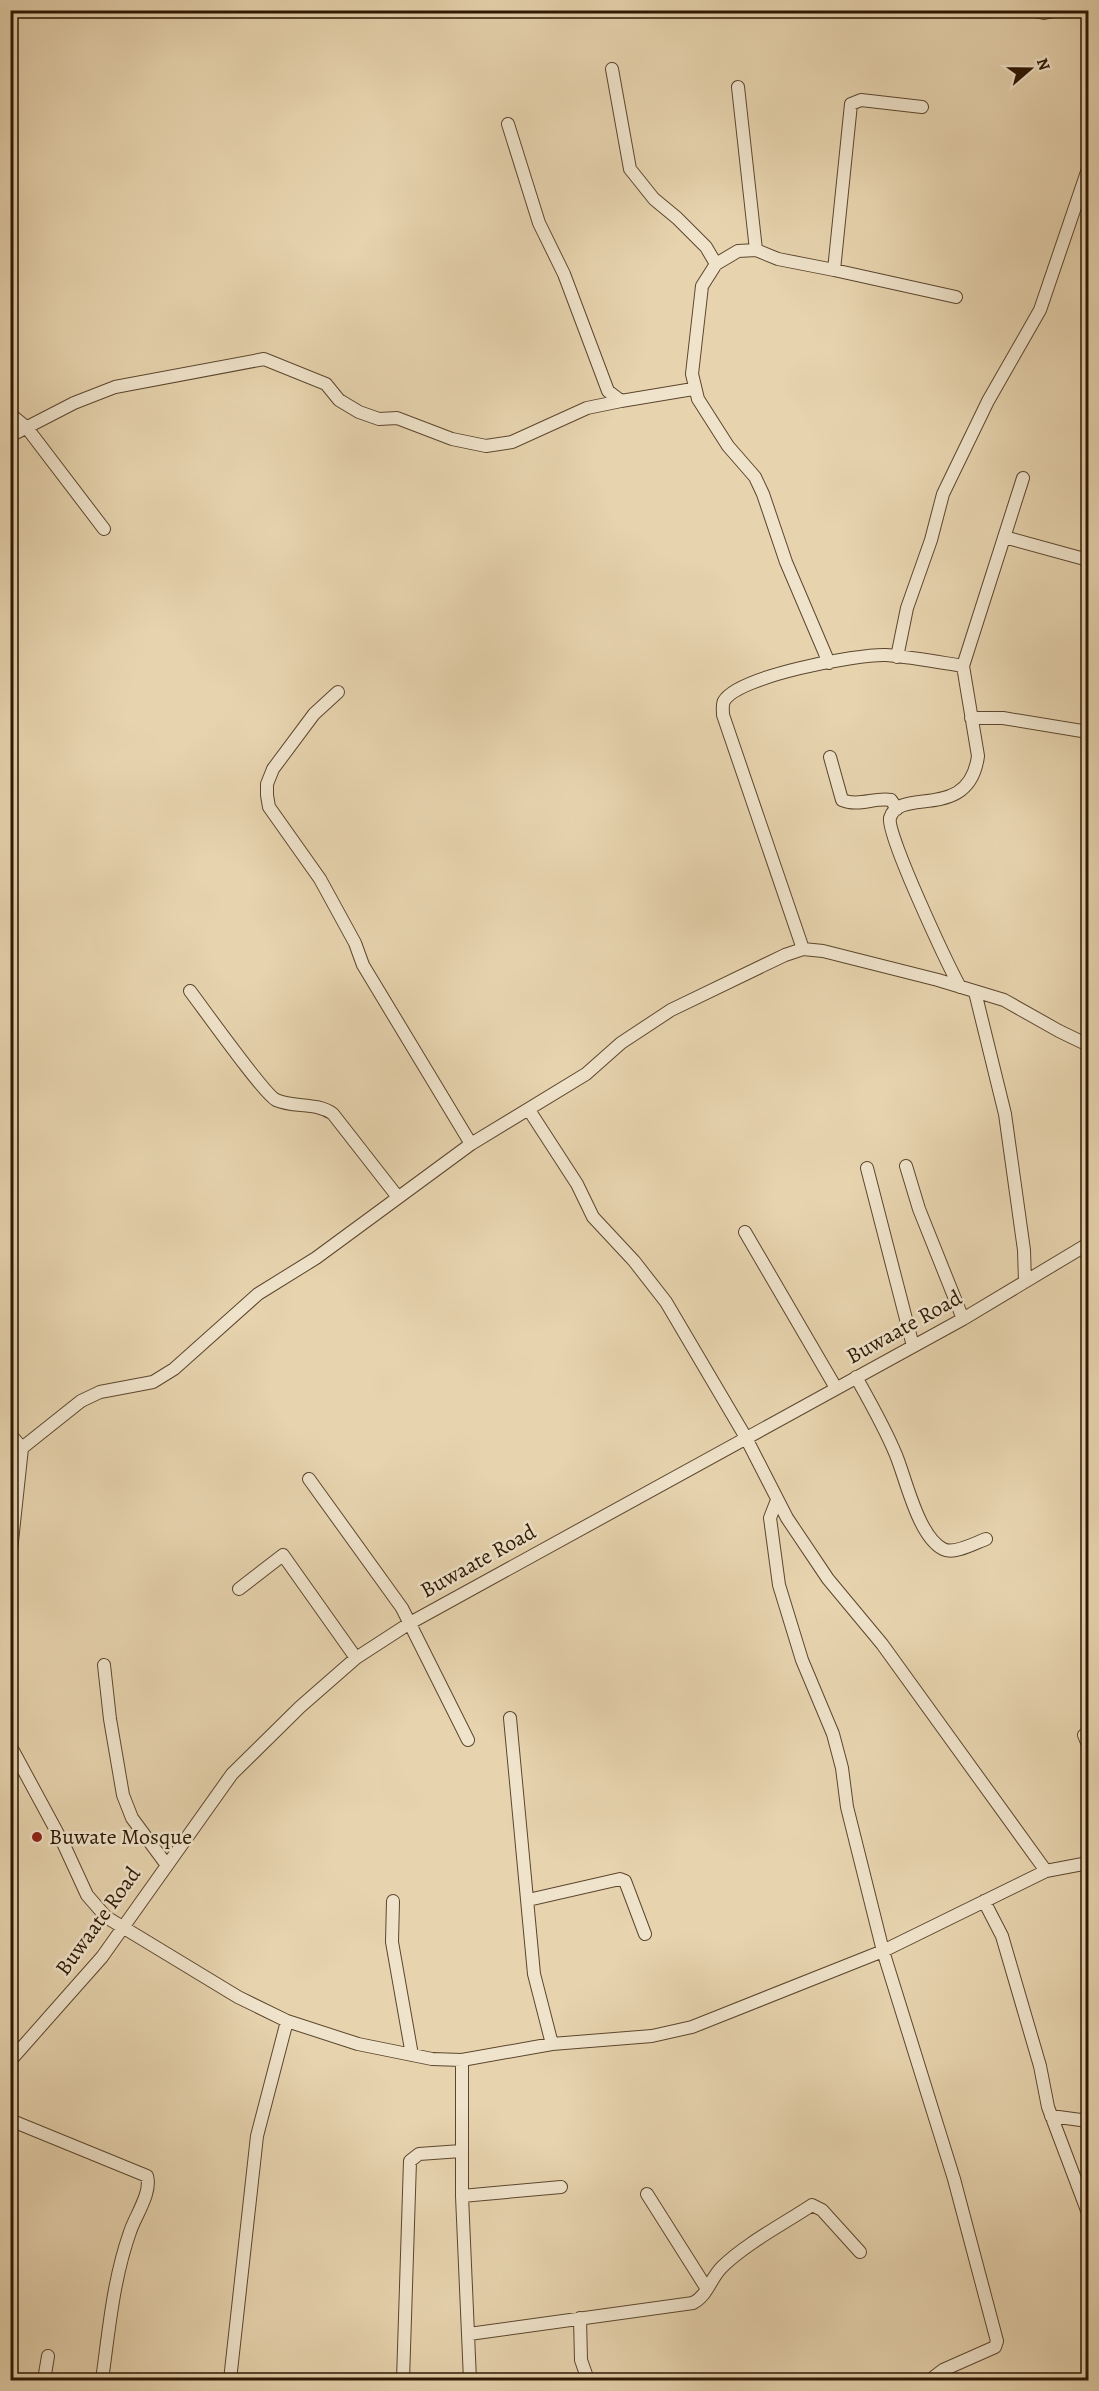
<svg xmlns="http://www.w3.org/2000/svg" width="1099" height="2391" font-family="Alegreya,serif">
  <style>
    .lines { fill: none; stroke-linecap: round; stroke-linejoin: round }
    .minor-casing { stroke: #5c462d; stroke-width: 14 }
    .minor { stroke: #efe3cb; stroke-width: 12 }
    .poi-dot { fill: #8f2418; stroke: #efe3cb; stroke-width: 2 }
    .labels { text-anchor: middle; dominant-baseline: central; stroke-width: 5; stroke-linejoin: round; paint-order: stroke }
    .street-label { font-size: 22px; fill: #2d1702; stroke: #efe3cb }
    .poi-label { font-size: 22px; fill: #2d1702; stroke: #efe3cb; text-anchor: start }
  </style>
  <rect width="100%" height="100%" fill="#e7d4af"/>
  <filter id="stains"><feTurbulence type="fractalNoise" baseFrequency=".00333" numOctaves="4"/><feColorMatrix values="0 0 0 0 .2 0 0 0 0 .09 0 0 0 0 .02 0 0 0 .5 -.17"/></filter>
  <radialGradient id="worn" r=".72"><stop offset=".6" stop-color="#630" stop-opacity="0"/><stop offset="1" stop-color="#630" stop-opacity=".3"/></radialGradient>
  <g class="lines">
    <defs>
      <path id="minor" d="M1029 10 1044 13 1058 10
        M612 69 630 169 654 199 677 218 706 247 716 264
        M738 87 756 250
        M508 124 539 223 564 274 608 391 621 401 693 389
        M834 270 956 297
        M10 414 27 428 104 529
        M10 436 74 403 115 387 264 359 326 384 339 400 359 412 379 419 397 418 452 439 486 446 512 442 587 408 621 401
        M1004 537 1088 560
        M897 657 907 608 931 540 943 494 988 401 1040 310 1088 169
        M829 663 786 562 763 494 755 477 728 446 698 399 692 374 702 286 716 264 738 251 756 250 778 259 834 270 851 104 861 100 922 107
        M338 692 314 714 273 769 267 784V795L269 807 320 879 355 943 363 965 471 1144
        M971 718H1003L1088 732
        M830 757 842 800C858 807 875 797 891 800L897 809
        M803 949 723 715C723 710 722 705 724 701 738 676 857 654 886 655 912 657 938 662 963 666
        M960 987C948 965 886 834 890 818 899 786 969 823 978 756L963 666 1023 478
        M190 991C203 1008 264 1094 276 1100 294 1108 317 1102 333 1114L397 1196
        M975 992 1005 1114 1024 1250 1025 1282
        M529 1110 577 1184 593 1217 634 1261 666 1302 745 1436 787 1518 828 1579 882 1644 1046 1871
        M906 1166 919 1209 963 1319
        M867 1168 913 1346
        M745 1232 836 1388
        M856 1377C870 1402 885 1428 896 1455 906 1479 918 1536 943 1549 954 1555 975 1543 986 1539
        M10 1434 22 1448 10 1560
        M22 1448 81 1401 100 1392 153 1382 174 1369 258 1294 316 1258 471 1144 586 1074 621 1043 671 1010 785 955 803 949 823 951 938 980 1004 1000 1059 1031 1088 1045
        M309 1479 402 1608 468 1740
        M777 1500 770 1518 779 1585 802 1660 833 1734 842 1768 847 1807 883 1951 954 2179 997 2341 995 2347 943 2370 930 2380
        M239 1589 283 1555 356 1658
        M104 1665 110 1719 123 1795 132 1818 166 1864
        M510 1718 534 1974 552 2044
        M1084 1735 1088 1745
        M10 1745 64 1845 87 1895 106 1917 238 1997 287 2021 358 2044 432 2059 462 2060 552 2044 652 2036 692 2027 883 1951 1046 1871 1088 1863
        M528 1900 620 1879 625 1881 645 1934
        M393 1901 392 1942 412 2055
        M984 1901 1002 1936 1040 2066 1048 2107 1088 2213
        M462 2060V2196L470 2380
        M10 2061 102 1957 232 1774 300 1707 356 1658 410 1623 963 1319 1088 1244
        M1051 2116 1088 2121
        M10 2120 147 2176C152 2193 135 2216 130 2232 113 2280 109 2330 102 2380
        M647 2194 707 2289
        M462 2196 561 2187
        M580 2318 581 2360 588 2380
        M469 2334 693 2303C708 2295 710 2279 722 2267 745 2244 785 2223 812 2205L822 2210 860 2252
        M44 2380 48 2356
        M230 2380 257 2136 287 2021
        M403 2380 410 2161 419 2154 461 2151"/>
    </defs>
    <use href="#minor" class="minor-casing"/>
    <use href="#minor" class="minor"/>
  </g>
  <circle class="poi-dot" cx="37" cy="1837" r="6"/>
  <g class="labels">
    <g class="street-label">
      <text transform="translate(904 1327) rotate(-29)">Buwaate Road</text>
      <text transform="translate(478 1561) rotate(-29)">Buwaate Road</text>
      <text transform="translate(98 1921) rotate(-54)">Buwaate Road</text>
    </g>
    <g class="poi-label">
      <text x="49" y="1837">Buwate Mosque</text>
    </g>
  </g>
  <rect width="1099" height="2391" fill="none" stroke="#e7d4af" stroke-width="36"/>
  <rect x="12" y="12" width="1075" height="2367" fill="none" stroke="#2d1702" stroke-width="3"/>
  <rect x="18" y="18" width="1063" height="2355" fill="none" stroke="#2d1702" stroke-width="1.5"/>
  <g transform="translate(1030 69) rotate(70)" stroke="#efe3cb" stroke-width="4.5" paint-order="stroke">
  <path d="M0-4.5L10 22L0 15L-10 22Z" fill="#2d1702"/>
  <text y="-9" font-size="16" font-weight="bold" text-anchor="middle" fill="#2d1702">N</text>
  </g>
  <rect width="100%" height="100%" filter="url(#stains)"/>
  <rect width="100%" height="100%" fill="url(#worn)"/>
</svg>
